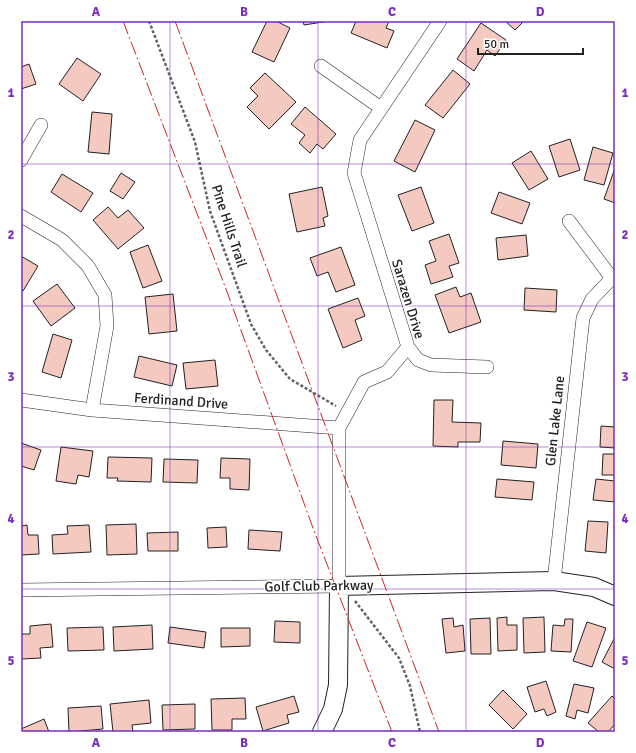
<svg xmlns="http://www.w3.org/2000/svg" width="636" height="753" font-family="Signika,sans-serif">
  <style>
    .building { fill: #f3c9c0; stroke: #222 }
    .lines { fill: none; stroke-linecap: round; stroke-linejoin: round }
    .street-casing { stroke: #222; stroke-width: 14 }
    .secondary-casing { stroke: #222; stroke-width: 20 }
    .path { stroke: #646464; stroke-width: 2.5; stroke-dasharray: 3 2; stroke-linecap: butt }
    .street { stroke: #fff; stroke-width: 13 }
    .secondary { stroke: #fff; stroke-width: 18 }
    .power { stroke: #c62828; stroke-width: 1; stroke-dasharray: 14 3 2 3; stroke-linecap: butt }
    .grid { fill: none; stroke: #7b2cbf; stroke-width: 1; stroke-opacity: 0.55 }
    .labels { text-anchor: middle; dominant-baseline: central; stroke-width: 3; stroke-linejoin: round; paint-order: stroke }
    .street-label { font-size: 14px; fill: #222; stroke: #fff }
    .neatline { fill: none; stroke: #7b2cbf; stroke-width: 1.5 }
    .grid-label { font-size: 13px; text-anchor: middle; font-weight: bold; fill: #7b2cbf }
  </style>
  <rect width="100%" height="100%" fill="#fff"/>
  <path class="building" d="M267 21H276L290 28 274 62 252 52Z
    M303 21H329L304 25Z
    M356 21H389L386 28 394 31 387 48 351 33Z
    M505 21H524L515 30Z
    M481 23 506 40 495 56 487 50 474 71 457 59Z
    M77 58 101 74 83 101 59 84Z
    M29 64 36 84 21 89V67Z
    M453 70 470 84 443 118 425 105Z
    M265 73 296 102 269 129 247 107 258 96 250 88Z
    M305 107 336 134 323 149 317 144 310 153 299 143 305 135 291 124Z
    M92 112 112 114 109 154 88 152Z
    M415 120 435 130 415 172 394 161Z
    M570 139 580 170 559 177 549 146Z
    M593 147 613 153 604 185 584 180Z
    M531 151 548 179 529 190 512 163Z
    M615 168V203L604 199Z
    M121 173 135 182 123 199 110 191Z
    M62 174 93 193 81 212 51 192Z
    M322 187 328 216 323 218 325 226 297 232 289 194Z
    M421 187 434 223 412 231 398 195Z
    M499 192 530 203 522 224 491 213Z
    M108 207 118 218 128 210 144 228 118 249 93 220Z
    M449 234 459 263 449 266 453 277 431 284 425 265 436 261 429 241Z
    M526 235 528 256 498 260 496 238Z
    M148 245 162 281 143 288 130 252Z
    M341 247 355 285 336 292 328 272 317 276 310 258Z
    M21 256 38 266 23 291 21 290Z
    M57 284 75 308 51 326 33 301Z
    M456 287 460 297 471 293 481 322 449 333 435 295Z
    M525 288 557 290 556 312 524 310Z
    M173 294 177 331 149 334 145 297Z
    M358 298 365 316 355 320 362 340 343 348 328 309Z
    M53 334 72 340 61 378 42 372Z
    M139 356 177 365 172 386 134 377Z
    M215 360 218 386 186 389 183 363Z
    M434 400H453L452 422 481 423 480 442H458V447L433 446Z
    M601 426 615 427V448L600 447Z
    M503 441 538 444 536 468 501 465Z
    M21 443 41 450 34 470 21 466Z
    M61 447 93 451 89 477 78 475 76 484 56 481Z
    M603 454H615V475H602Z
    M108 457 152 458 151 482 117 481 118 478H107Z
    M221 458 250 459 249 490 230 489V478H220Z
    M164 459 198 460 197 483 163 482Z
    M497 479 534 482 532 500 495 497Z
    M596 479 615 481V502L593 500Z
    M588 521 608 522 606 553 585 551Z
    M136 524 137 554 107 555 106 525Z
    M27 525 28 535H38L39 554 21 555V526Z
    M89 525 91 552 53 554 52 535 68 534 67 526Z
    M226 527 227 547 208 548 207 528Z
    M249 530 282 532 280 551 248 549Z
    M178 532V551H148L147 533Z
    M507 617V625H517V650L498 651 497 618Z
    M544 617 545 652 524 653 523 618Z
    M453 618 454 627 463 625 465 651 446 653 442 619Z
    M490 618 491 654H471L470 619Z
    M565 619H573L571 652 551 651 553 625 564 626Z
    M275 621 300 622V643L274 642Z
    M587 622 606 628 592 667 573 661Z
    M51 624 53 647 40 648 41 658 21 659V634H30V626Z
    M152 625 153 649 114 651 113 627Z
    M103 627 104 650 68 651 67 628Z
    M170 627 206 632 204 648 168 643Z
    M221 628H250V646L221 647Z
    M615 637V669L602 662Z
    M546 681 556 712 547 716 544 709 535 712 527 687Z
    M574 684 594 688 588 713 577 710 575 719 566 716Z
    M503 690 527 714 513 729 489 705Z
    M294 696 299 712 287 715 289 723 263 731 256 707Z
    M612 696 615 699V724L608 732H599L588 723Z
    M245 698 246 719H232V730H212L211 699Z
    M149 700 151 723 132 725 133 732H113L110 704Z
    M195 704V729L163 730 162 705Z
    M101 706 103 729 69 732 68 708Z
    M44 719 49 732H21V729Z"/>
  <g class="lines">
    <defs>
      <path id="street" d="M321 66 381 108
        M21 160 41 125
        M21 216 62 240 88 266 105 295 107 326 92 410
        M569 221 611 277
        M408 347 418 360 431 365 487 367
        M21 400 92 410 339 428
        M554 581 583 318 592 299 615 275
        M21 590 339 586V428L364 382 387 372 408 347 354 173 360 140 440 21"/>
      <path id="secondary" d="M322 732 333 709 338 685 339 586 554 581 594 587 615 596"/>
    </defs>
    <use href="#street" class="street-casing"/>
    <use href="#secondary" class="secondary-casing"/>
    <path class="path" d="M149 21 195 142 210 211 251 324 266 350 290 379 336 406
      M355 601 399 658 410 686 420 732"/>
    <use href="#street" class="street"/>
    <use href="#secondary" class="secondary"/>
    <path class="power" d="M123 21 226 289 313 528 392 732
      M175 21 439 732"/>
  </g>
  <path class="grid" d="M170 21V732M318 21V732M466 21V732M21 164H615M21 306H615M21 447H615M21 589H615"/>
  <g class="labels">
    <g class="street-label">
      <text transform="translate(229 226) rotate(72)">Pine Hills Trail</text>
      <text transform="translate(408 299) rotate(73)">Sarazen Drive</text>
      <text transform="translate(181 401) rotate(4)">Ferdinand Drive</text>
      <text transform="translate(555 421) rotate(-84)">Glen Lake Lane</text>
      <text transform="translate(319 586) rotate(-1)">Golf Club Parkway</text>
    </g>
  </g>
  <rect width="636" height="753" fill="none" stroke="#ffffff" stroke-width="44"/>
  <path d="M478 48v6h105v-6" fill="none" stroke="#222222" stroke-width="2"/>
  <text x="484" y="48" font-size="12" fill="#222222" stroke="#ffffff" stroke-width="3" paint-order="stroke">50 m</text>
  <rect x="22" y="22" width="592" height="709" class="neatline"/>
  <g class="grid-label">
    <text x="96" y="16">A</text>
    <text x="244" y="16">B</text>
    <text x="392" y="16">C</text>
    <text x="540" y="16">D</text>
    <text x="11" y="97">1</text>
    <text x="625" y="97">1</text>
    <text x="11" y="239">2</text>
    <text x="625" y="239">2</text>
    <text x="11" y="381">3</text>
    <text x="625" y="381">3</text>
    <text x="11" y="523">4</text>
    <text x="625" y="523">4</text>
    <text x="11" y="665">5</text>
    <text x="625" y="665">5</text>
    <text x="96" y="747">A</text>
    <text x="244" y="747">B</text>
    <text x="392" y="747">C</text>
    <text x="540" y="747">D</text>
  </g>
</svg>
